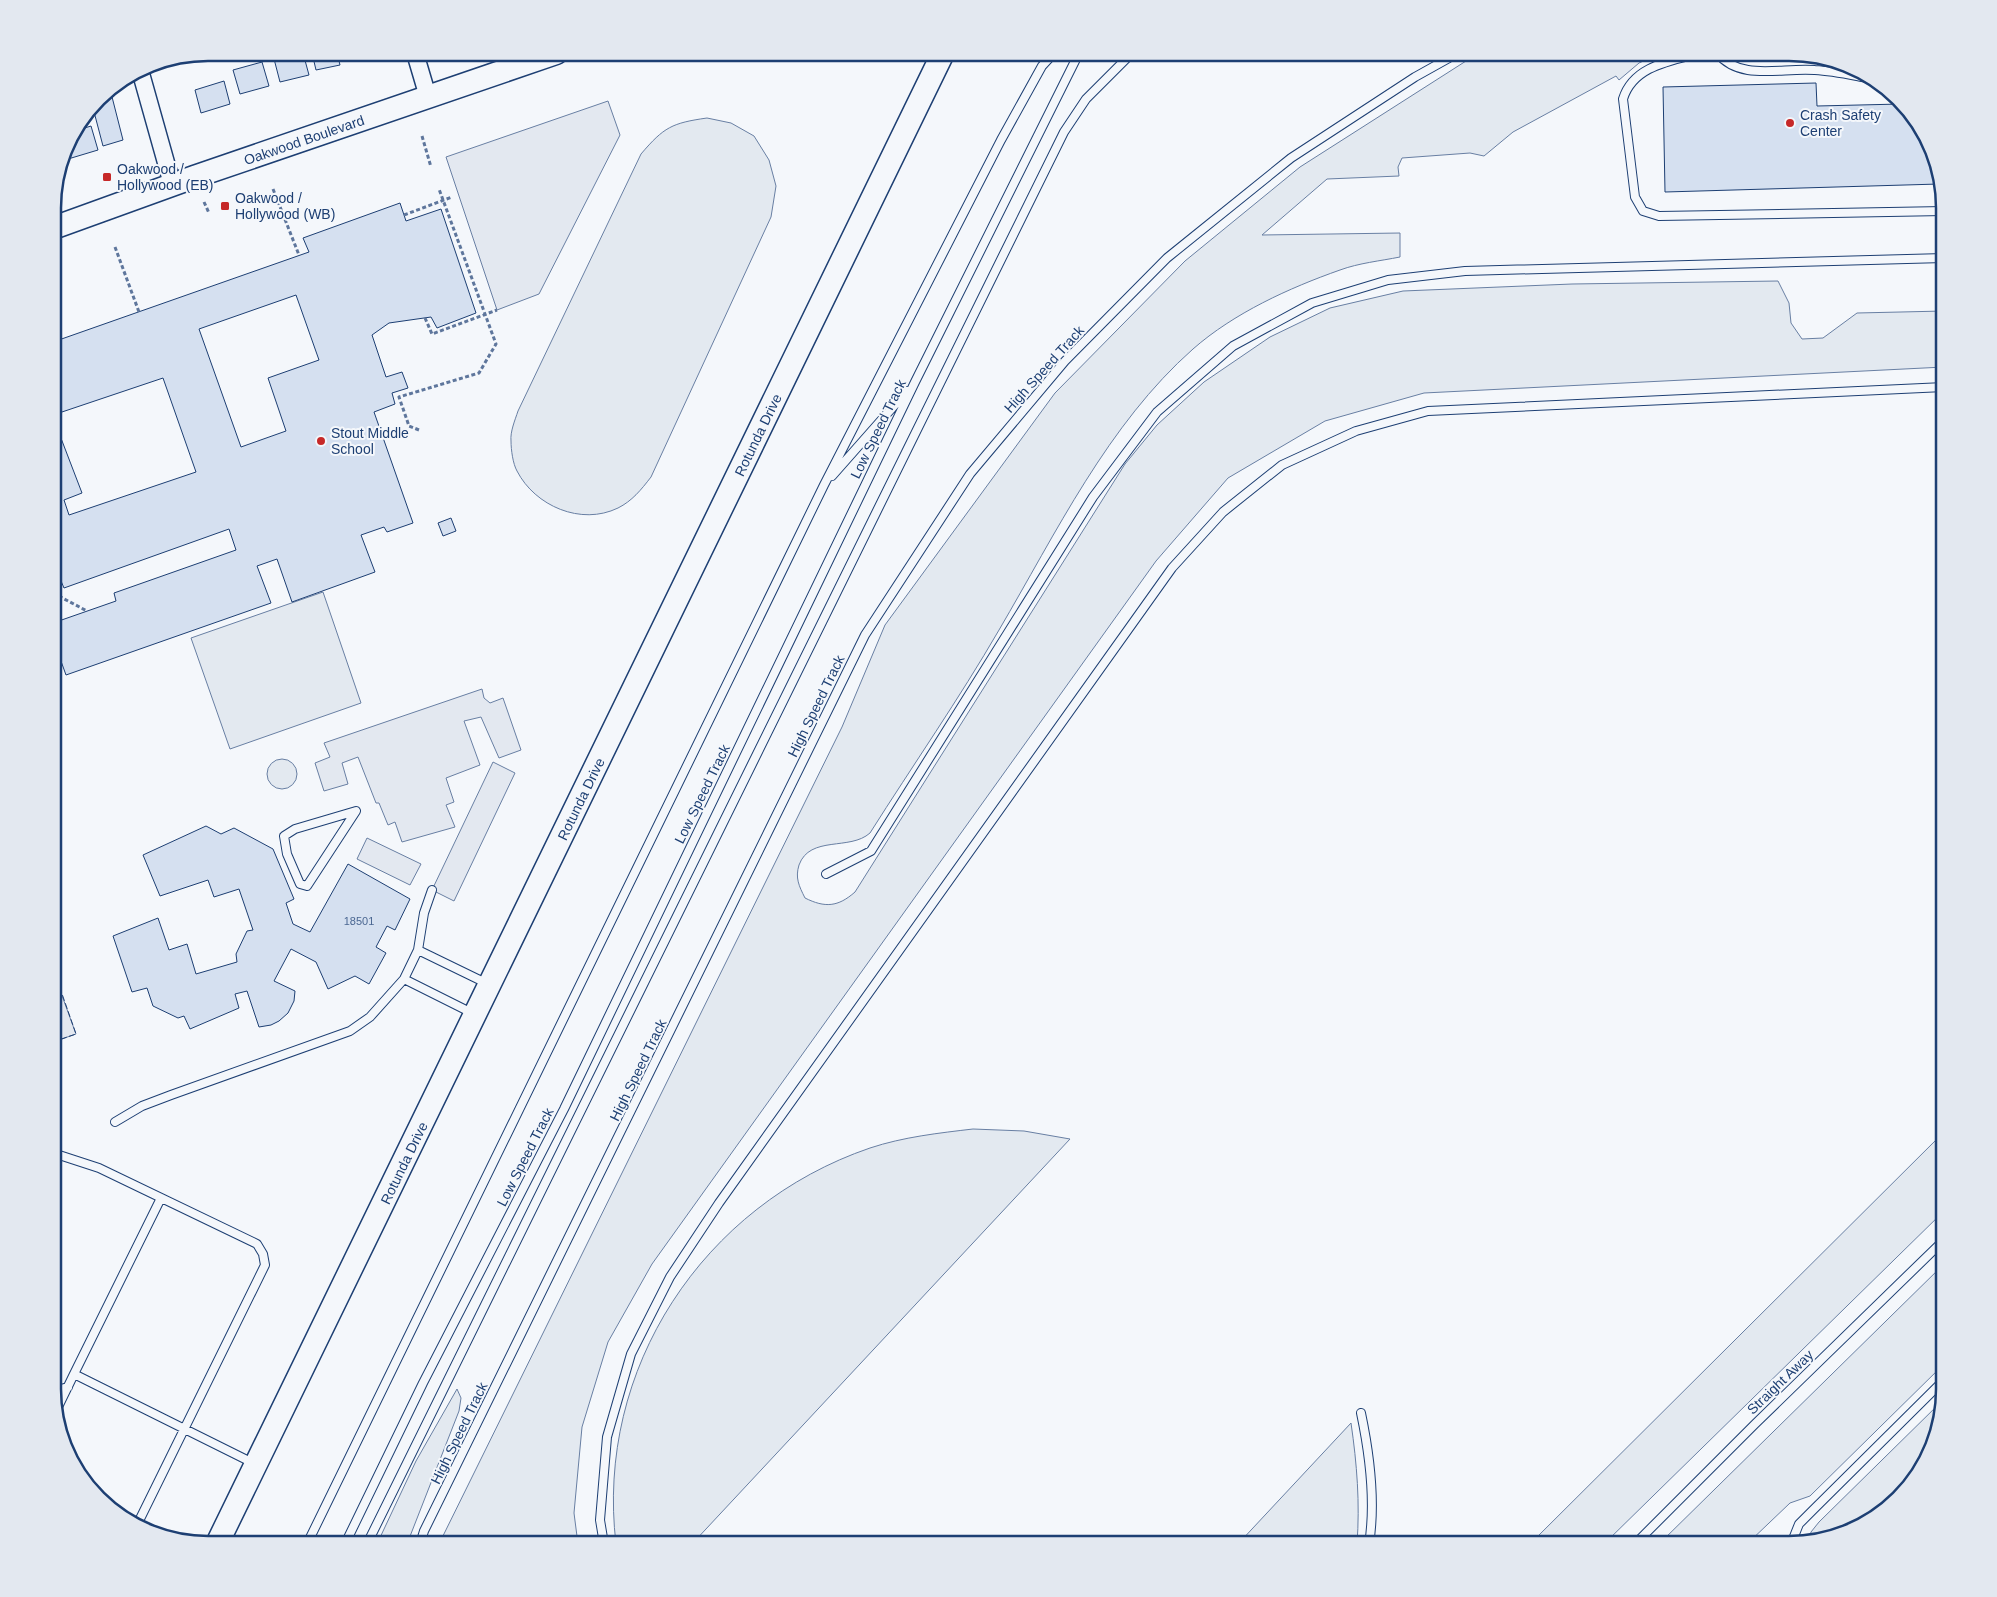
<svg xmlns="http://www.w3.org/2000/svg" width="1997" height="1597" font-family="Arial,sans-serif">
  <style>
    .green { fill: #e3e9f0; stroke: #687fa3 }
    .parking { fill: #e3e8f0; stroke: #687fa3 }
    .building { fill: #d5e0f0; stroke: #1d3f73; fill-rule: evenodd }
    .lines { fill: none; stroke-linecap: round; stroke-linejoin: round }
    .lane-casing { stroke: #1d3f73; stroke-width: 10 }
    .street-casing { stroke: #1d3f73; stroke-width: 19 }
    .secondary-casing { stroke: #1d3f73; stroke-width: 25 }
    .path { stroke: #5e769c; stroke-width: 3; stroke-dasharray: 4 2.5; stroke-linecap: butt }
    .lane { stroke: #f4f7fb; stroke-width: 8 }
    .street { stroke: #f4f7fb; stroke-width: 16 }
    .secondary { stroke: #f4f7fb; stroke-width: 22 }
    .fence { stroke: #1d3f73; stroke-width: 1; stroke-dasharray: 6 2.5; stroke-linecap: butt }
    .poi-dot { fill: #c62828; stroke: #f4f7fb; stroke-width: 2 }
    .labels { text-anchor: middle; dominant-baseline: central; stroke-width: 4; stroke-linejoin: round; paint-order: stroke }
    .number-label { font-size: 11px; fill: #4b6792 }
    .poi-label { font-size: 14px; fill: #1d3f73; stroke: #f4f7fb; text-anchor: start }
    .street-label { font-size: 14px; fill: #1d3f73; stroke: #f4f7fb }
    .rim { fill: none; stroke: #1d3f73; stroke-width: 2.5 }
  </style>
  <rect width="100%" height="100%" fill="#f4f7fb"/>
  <path class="green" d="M1483 53H1661L1639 63 1619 80 1616 76 1513 132 1484 156 1470 153 1402 158 1398 167 1399 176 1327 179 1262 235 1400 233V257C1380 261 1359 263 1340 270 1289 288 1234 313 1193 349 1108 424 1056 533 999 630 959 699 913 765 870 833 850 851 810 835 799 865 795 878 799 886 805 898 825 908 838 907 855 892L1125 464 1157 425 1204 382 1270 337 1330 308 1403 291 1572 284 1778 281 1789 303 1791 323 1802 339 1823 338 1857 313 1944 311V367L1424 393 1325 421 1228 478 1156 561 652 1264 608 1342 582 1427 574 1513 578 1544H439L842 727 885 625 1055 393 1185 261 1300 167 1466 61Z
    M707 118 731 123 754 136 769 160 776 186 771 217 651 477C641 490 632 501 618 508 581 526 535 506 517 471 513 464 511 450 511 441 510 432 515 420 518 411L641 154C664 127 672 123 707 118Z
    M323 592 361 703 230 749 191 638Z
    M267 774a15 15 0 1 1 30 0a15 15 0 1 1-30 0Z
    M973 1129 1024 1131 1070 1139 692 1544H616C595 1369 703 1205 870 1148 903 1137 939 1133 973 1129Z
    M1944 1132V1211L1604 1544H1530Z
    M1944 1264V1364L1810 1496 1790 1503 1747 1544H1659Z
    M457 1389 461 1398 459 1411 407 1544H377L416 1461Z
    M1942 1401 1936 1439 1906 1491 1857 1529 1809 1540 1811 1532 1819 1522Z
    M1351 1423C1357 1464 1360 1503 1357 1544H1238Z"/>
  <path class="parking" d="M608 101 620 135 539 294 497 310 446 157Z
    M482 689 484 698 490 703 503 698 521 750 499 758 481 717 464 721 480 765 446 778 454 802 446 805 455 827 402 842 395 822 388 825 379 803H376L358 757 342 763 348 784 324 791 315 763 330 757 324 743Z
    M493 762 515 773 454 901 432 890Z
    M367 838 421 864 410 885 357 859Z
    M53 971 76 1034 53 1042Z"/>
  <path class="building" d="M284 53H303L309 75 280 82 273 55Z
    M312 53H337L340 65 316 70Z
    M343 53H366L345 58Z
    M262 62 269 86 240 94 233 70Z
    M224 81 230 104 201 113 195 90Z
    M1816 83 1817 106 1901 104 1929 140 1939 184 1665 192 1663 87Z
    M110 89 123 140 103 146 93 108Z
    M91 126 98 150 68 159 66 150 68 140 75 131Z
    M400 203 406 221 441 209 476 313 437 328 431 317 389 323 372 335 386 377 402 372 408 388 392 393 395 404 374 412 413 523 387 532 384 527 361 535 375 572 292 602 277 559 257 566 271 603 66 675 53 639V623L116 601 114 593 236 550 229 529 64 588 53 562V435L59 433 82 493 64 500 69 515 196 472 163 378 53 415V342L309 252 303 238ZM296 295 319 360 268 378 286 431 241 447 199 329Z
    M451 518 456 531 443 536 438 523Z
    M206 826 221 834 234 828 273 849 294 899 286 903 293 924 310 932 348 864 410 899 395 930 387 926 376 947 386 953 369 984 355 976 328 989 316 962 291 949 274 981 295 991 294 1001 288 1013 279 1021 271 1025 259 1027 247 991 235 994 239 1008 190 1029 184 1016 178 1018 153 1006 147 988 132 992 113 936 158 918 169 950 187 944 196 974 237 962 236 954 247 931 253 930 239 889 214 897 208 880 160 896 143 855Z"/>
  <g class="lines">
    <defs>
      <path id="lane" d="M1700 53C1670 61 1633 66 1623 99L1635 197 1643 211 1659 216 1944 211
        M1717 53C1741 82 1782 67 1815 70 1833 71 1851 75 1868 78
        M832 476 907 391
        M356 811 307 886 300 884 287 854 284 836 295 829Z
        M826 874 871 851 1093 497 1157 412 1233 346 1312 303 1388 280 1465 271 1944 258
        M418 950 488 984
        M404 979 474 1014
        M115 1122 142 1106 171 1095 350 1031 370 1017 404 979 418 950 424 913 432 890
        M53 1153 99 1168 257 1244 263 1254 265 1265 137 1525
        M74 1374 161 1198
        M53 1391 68 1387
        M56 1411 74 1374 253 1463
        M1361 1413C1370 1456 1376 1501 1369 1544
        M307 1544 824 485 1001 140 1042 66 1054 53
        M345 1544 423 1383 564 1109 915 382 1079 53
        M367 1544 1064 132 1086 99 1132 53
        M420 1544 424 1531 865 635 970 474 1065 361 1167 258 1291 158 1415 77 1458 53
        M604 1544 600 1520 607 1437 631 1354 670 1277 719 1203 1172 568 1223 512 1282 465 1356 431 1428 411 1944 387
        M1635 1544 1755 1424 1944 1240
        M1791 1544 1799 1524 1814 1509 1944 1380"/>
      <path id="street" d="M415 53 428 97
        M140 70 172 184"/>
      <path id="secondary" d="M53 228 194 177 556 53
        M217 1544 943 53"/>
    </defs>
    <use href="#lane" class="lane-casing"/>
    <use href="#street" class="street-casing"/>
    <use href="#secondary" class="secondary-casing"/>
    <path class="path" d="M422 136 431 167
      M273 189 299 255
      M204 202 209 213
      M404 215 452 197
      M115 247 139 312
      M425 318 432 334 497 310
      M419 430 409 426 399 397 479 373 496 344 439 189
      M53 593 87 611"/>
    <use href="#lane" class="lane"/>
    <use href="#street" class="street"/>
    <use href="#secondary" class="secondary"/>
    <path class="fence" d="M53 1042 76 1034 53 968"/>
  </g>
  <g class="poi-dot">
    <circle cx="1790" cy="123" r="5"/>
    <rect x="102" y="172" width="10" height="10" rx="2.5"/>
    <rect x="220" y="201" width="10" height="10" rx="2.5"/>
    <circle cx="321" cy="441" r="5"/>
  </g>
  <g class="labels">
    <g class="number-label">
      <text x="359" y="921">18501</text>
    </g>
    <g class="poi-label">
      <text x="1800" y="115">Crash Safety<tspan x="1800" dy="16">Center</tspan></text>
      <text x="117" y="169">Oakwood /<tspan x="117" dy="16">Hollywood (EB)</tspan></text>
      <text x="235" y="198">Oakwood /<tspan x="235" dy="16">Hollywood (WB)</tspan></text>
      <text x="331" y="433">Stout Middle<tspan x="331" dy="16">School</tspan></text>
    </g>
    <g class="street-label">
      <text transform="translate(304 140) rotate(-19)">Oakwood Boulevard</text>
      <text transform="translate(1044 369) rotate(-48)">High Speed Track</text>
      <text transform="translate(878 429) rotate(-64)">Low Speed Track</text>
      <text transform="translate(758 435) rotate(-64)">Rotunda Drive</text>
      <text transform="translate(816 706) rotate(-64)">High Speed Track</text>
      <text transform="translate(702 794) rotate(-64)">Low Speed Track</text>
      <text transform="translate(581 799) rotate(-64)">Rotunda Drive</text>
      <text transform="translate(638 1070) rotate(-64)">High Speed Track</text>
      <text transform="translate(525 1157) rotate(-63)">Low Speed Track</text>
      <text transform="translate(404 1163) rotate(-64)">Rotunda Drive</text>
      <text transform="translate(1780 1382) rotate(-44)">Straight Away</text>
      <text transform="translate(459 1433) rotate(-64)">High Speed Track</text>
    </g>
  </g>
  <path d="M0 0H1997V1597H0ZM208 61H1789A147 147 0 0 1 1936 208V1389A147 147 0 0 1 1789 1536H208A147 147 0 0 1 61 1389V208A147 147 0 0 1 208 61Z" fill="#e3e8f0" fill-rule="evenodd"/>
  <path class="rim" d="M208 61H1789A147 147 0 0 1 1936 208V1389A147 147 0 0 1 1789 1536H208A147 147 0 0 1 61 1389V208A147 147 0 0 1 208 61Z"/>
</svg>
